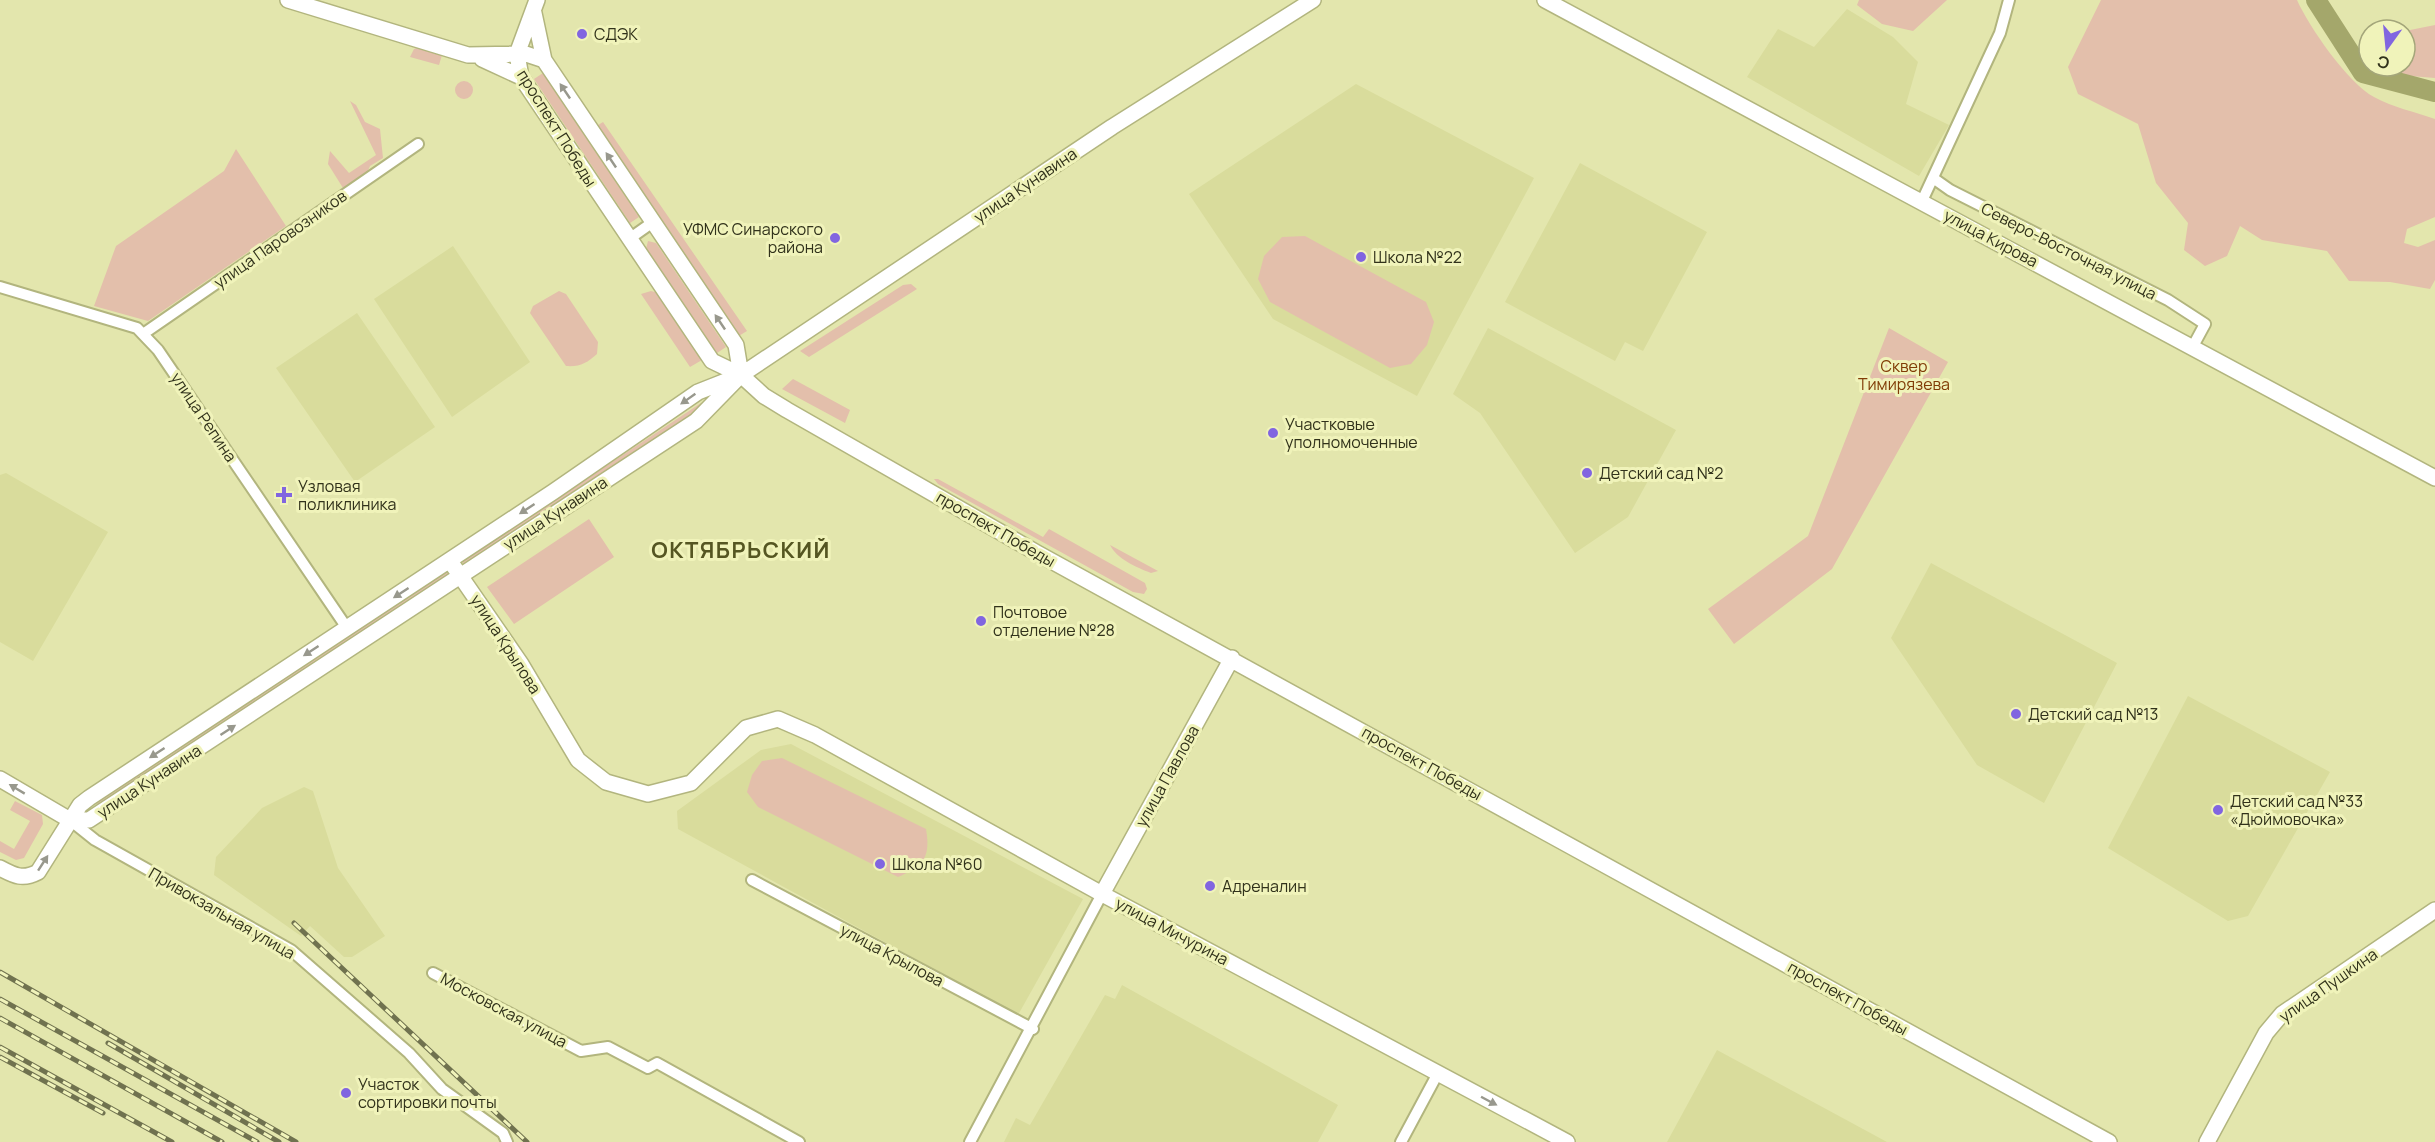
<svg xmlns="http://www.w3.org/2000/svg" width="2435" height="1142" font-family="Manrope,sans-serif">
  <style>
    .built { fill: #d9dc9c }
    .green { fill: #e3bfab }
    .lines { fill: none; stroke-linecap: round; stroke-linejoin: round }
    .river { stroke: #a4a76b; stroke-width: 20 }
    .street-casing { stroke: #b2b57e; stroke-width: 14 }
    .secondary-casing { stroke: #b2b57e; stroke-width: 18 }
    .street { stroke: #fff; stroke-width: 10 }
    .secondary { stroke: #fff; stroke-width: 15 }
    .rail-casing { stroke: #70724f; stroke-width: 5 }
    .rail { stroke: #f0f3ba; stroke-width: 3; stroke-dasharray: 9; stroke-linecap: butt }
    .oneway { fill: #98988d }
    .poi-dot { fill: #8165e0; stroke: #f0f3ba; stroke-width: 2 }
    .labels { text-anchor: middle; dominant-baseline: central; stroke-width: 6; stroke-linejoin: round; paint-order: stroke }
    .poi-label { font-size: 16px; fill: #31321b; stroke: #f0f3ba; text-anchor: start }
    .street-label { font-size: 16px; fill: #31321b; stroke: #f0f3ba }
    .park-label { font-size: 16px; fill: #803c06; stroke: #f0f3ba }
    .district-label { font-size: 22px; font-weight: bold; letter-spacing: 1.5px; fill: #555622; stroke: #f0f3ba }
  </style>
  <rect width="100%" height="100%" fill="#e3e6ad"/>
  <path class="built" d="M1847 9 1893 37 1918 62 1906 104 1949 125 1919 176 1747 77 1778 29 1814 47Z
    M1356 84 1534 178 1417 396 1273 319 1189 194Z
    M1580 163 1707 232 1643 351 1625 342 1615 361 1505 302Z
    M453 246 530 362 452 417 374 299Z
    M357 313 435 427 355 482 276 368Z
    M1488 328 1676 430 1628 517 1575 553 1480 413 1453 394Z
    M6 473 108 532 33 661 0 642V475Z
    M1931 563 2117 663 2044 803 1977 765 1891 638Z
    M2188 696 2330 772 2248 916 2228 921 2108 848Z
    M791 744 1083 899 1018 1015 678 829 677 811 761 750Z
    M304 787 313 791 338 868 385 936 352 957H344L310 926 301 936 214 875 216 857 262 808Z
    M1122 985 1338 1105 1318 1142H1004L1016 1118 1030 1125 1105 995 1115 999Z
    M1717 1050 1887 1142H1667Z"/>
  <path class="green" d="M1859 0H1947L1913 31 1882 24 1857 5Z
    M2101 0H2297C2309 27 2348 83 2374 97 2392 107 2415 112 2435 119V217L2407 229 2404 243 2418 247 2435 240V280L2430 289 2390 282 2349 281 2327 251 2262 240 2240 226 2227 256 2205 266 2184 250 2188 223 2156 183 2138 124 2078 94 2068 67Z
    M2435 25V78L2386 74 2381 66H2405V31Z
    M417 48 442 55 439 65 410 57 414 49Z
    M543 73 639 217 630 223 534 79Z
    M455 90a9 9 0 1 1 18 0a9 9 0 1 1-18 0Z
    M350 101 356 105 365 122 380 129 383 158 370 166 367 173 343 188 328 164 330 151 349 173 376 155Z
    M603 122 747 331 737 337 595 127Z
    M236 149 286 226 148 321 94 306 116 246 224 171Z
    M1305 236 1426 302 1434 322 1427 345 1411 364 1390 368 1270 302 1258 279 1264 256 1282 237Z
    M648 241 656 243 726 347 717 353 646 249Z
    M911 284 917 289 809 357 800 351 903 285Z
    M559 291 566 294 598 342 597 354C587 363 580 367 566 366L530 313 533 306Z
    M651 291 658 293 702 360 690 367 641 294Z
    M1889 328 1948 362 1832 569 1734 644 1708 609 1808 536Z
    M793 379 850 410 845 423 782 389Z
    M701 403 704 407 463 564V561Z
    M934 479H938L1043 537 1049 529 1145 583 1147 589 1144 594 1133 592 938 484Z
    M589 519 614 557 514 624 487 587Z
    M1110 545 1158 571 1151 573C1136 567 1117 559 1110 545Z
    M447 572 450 576 99 806 96 802Z
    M782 758 926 829C931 858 923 866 898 877L758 807 747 792 752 775 762 761Z
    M15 801 42 815 43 824 24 858 16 860 0 852V841L14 849 30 821 10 810Z"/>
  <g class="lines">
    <path class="river" d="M2316 0 2363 73 2435 92"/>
    <defs>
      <path id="street" d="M1933 178 1950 190 2168 300 2205 324 2192 348
        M1922 201 2000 33 2009 0
        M629 239 653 222
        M0 287 137 328 158 350 347 628
        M143 334 418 144
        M70 820 95 840 291 950 409 1053 442 1089 503 1133 507 1142
        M752 880 1033 1029
        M433 973 581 1051 608 1047 648 1068 657 1063 799 1142
        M970 1142 1102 894
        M1401 1142 1438 1073"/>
      <path id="secondary" d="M288 0 468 55 526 54 544 60
        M537 0 517 54 521 77 712 361 741 375 764 396 787 410 1037 553 2109 1142
        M1545 0 2435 478
        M534 13 544 60 736 345 741 375
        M482 59 521 77
        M450 561 521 664 578 760 606 782 648 794 691 783 746 728 778 719 815 735 1102 894 1567 1142
        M0 779 70 820H89L696 421 739 377
        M0 868C15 876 23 880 38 872L80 805 89 798 553 492 698 392 741 375 1112 127 1313 0
        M1102 894 1232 658
        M2207 1142 2266 1033 2282 1014 2435 910"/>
    </defs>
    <use href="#street" class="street-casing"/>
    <use href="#secondary" class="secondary-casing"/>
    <use href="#street" class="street"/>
    <use href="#secondary" class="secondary"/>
    <defs>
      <path id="rail" d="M294 923 527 1142
        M0 972 296 1142
        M0 999 257 1142
        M0 1018 222 1142
        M108 1043 279 1142
        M0 1047 172 1142
        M0 1057 103 1113"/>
    </defs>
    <use href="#rail" class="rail-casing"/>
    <use href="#rail" class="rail"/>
  </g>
  <defs><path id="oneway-solid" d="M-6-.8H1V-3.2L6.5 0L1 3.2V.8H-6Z" transform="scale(1.5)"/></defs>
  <g class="oneway">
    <use href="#oneway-solid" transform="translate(565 91) rotate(-124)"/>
    <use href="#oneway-solid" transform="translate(611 160) rotate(-124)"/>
    <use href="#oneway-solid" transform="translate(720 322) rotate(-124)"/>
    <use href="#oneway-solid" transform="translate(688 399) rotate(145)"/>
    <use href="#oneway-solid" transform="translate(527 509) rotate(147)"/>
    <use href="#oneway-solid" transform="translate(401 593) rotate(147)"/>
    <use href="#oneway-solid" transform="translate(311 651) rotate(147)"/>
    <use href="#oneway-solid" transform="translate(228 730) rotate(-33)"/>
    <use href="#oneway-solid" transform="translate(157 753) rotate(147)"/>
    <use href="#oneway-solid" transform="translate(17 789) rotate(-149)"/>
    <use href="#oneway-solid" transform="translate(43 863) rotate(-57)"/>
    <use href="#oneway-solid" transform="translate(1489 1101) rotate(28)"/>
  </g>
  <g class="poi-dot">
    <circle cx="582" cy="34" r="6"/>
    <circle cx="835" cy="238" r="6"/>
    <circle cx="1361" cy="257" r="6"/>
    <circle cx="1273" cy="433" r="6"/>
    <circle cx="1587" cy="473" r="6"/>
    <path d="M281 486h6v6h6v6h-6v6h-6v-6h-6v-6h6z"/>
    <circle cx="981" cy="621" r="6"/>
    <circle cx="2016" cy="714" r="6"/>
    <circle cx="2218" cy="810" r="6"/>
    <circle cx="880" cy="864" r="6"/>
    <circle cx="1210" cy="886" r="6"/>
    <circle cx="346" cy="1093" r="6"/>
  </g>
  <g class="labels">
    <g class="poi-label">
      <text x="594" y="34">СДЭК</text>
      <text x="823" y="229" text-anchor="end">УФМС Синарского<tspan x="823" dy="18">района</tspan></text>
      <text x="1373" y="257">Школа №22</text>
      <text x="1285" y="424">Участковые<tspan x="1285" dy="18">уполномоченные</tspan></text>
      <text x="1599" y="473">Детский сад №2</text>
      <text x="298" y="486">Узловая<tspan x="298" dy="18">поликлиника</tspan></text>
      <text x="993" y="612">Почтовое<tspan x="993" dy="18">отделение №28</tspan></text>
      <text x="2028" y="714">Детский сад №13</text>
      <text x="2230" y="801">Детский сад №33<tspan x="2230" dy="18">«Дюймовочка»</tspan></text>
      <text x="892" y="864">Школа №60</text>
      <text x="1222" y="886">Адреналин</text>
      <text x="358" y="1084">Участок<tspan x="358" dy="18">сортировки почты</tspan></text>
    </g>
    <g class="street-label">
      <text transform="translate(557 128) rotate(58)">проспект Победы</text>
      <text transform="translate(1025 185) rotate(-34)">улица Кунавина</text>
      <text transform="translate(1991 238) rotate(28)">улица Кирова</text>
      <text transform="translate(280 239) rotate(-35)">улица Паровозников</text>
      <text transform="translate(2069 251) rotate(27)">Северо-Восточная улица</text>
      <text transform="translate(204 417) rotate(56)">улица Репина</text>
      <text transform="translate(555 513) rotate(-33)">улица Кунавина</text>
      <text transform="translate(996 529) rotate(30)">проспект Победы</text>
      <text transform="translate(506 644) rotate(57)">улица Крылова</text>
      <text transform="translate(1422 763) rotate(29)">проспект Победы</text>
      <text transform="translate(1167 776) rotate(-61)">улица Павлова</text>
      <text transform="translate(149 781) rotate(-33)">улица Кунавина</text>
      <text transform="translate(222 913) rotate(30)">Привокзальная улица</text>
      <text transform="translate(1172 931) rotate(28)">улица Мичурина</text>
      <text transform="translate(892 955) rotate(28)">улица Крылова</text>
      <text transform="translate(2328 985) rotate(-35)">улица Пушкина</text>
      <text transform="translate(1848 998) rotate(29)">проспект Победы</text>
      <text transform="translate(504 1010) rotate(28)">Московская улица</text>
    </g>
    <g class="park-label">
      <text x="1904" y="366">Сквер<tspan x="1904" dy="18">Тимирязева</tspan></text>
    </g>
    <g class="district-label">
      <text x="741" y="550">ОКТЯБРЬСКИЙ</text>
    </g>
  </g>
  <g transform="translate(2387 48) rotate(195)"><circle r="28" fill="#f0f3ba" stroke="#a4a67a" stroke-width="1.5"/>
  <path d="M0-4.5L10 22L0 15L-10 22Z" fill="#8165e0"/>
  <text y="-9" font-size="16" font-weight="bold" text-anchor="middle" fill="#31321b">С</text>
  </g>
</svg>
